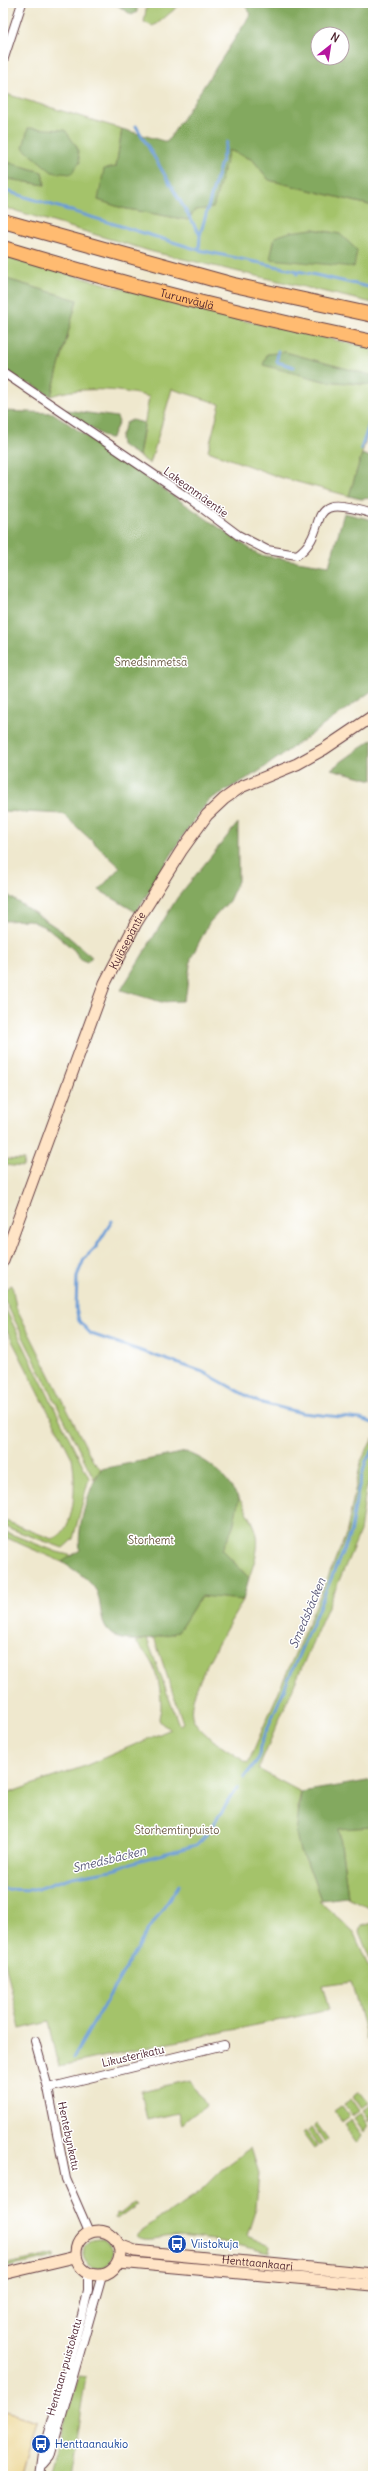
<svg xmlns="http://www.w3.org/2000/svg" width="376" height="2479" font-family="Delius,sans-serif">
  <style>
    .green { fill: #a4c36b; stroke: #77714b; fill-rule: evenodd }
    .forest { fill: #83a95f; stroke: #666445; fill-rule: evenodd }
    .sand { fill: #eeda9e; stroke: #9c7c64 }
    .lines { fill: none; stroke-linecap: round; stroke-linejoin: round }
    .stream { stroke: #6c9dd6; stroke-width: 3 }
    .minor-casing { stroke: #633d43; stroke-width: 10 }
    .secondary-casing { stroke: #633d43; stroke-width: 13 }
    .motorway-casing { stroke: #633d43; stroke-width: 16 }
    .minor { stroke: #fff; stroke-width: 8 }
    .secondary { stroke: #ffe4c6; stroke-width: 11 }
    .motorway { stroke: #ffbb71; stroke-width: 14 }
    .labels { text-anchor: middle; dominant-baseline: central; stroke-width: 3; stroke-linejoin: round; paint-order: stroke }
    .street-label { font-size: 11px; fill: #4a1f2b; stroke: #fff }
    .park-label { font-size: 11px; fill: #6a5841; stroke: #fff }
    .transit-label { font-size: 11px; fill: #164399; stroke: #fff; text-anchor: start }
    .water-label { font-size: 12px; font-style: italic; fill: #595878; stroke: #fff }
  </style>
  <rect width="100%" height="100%" fill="#fff"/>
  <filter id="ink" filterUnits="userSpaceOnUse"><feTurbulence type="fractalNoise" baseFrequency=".025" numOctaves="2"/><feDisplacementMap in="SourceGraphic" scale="8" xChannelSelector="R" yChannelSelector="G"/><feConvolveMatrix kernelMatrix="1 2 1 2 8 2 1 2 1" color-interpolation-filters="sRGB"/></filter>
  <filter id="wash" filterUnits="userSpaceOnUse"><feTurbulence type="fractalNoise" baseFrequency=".012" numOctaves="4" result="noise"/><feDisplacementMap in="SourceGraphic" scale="16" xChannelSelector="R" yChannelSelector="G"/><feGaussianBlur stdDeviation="0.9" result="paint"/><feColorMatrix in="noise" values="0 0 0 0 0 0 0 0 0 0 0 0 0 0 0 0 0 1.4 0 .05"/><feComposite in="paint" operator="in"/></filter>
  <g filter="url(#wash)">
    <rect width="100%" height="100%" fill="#efe8ce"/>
    <path class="green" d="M147 3H182L157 24 152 26 144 22Z
      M6 94 122 129 116 167 98 200 122 208 188 220 195 210 213 208 229 150 253 160 269 180 373 206V303L153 252 3 207V178L45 185 42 172 3 161V103ZM313 229 340 234 356 250Z
      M3 256 227 317 373 348V377L285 352 263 364 324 381 373 385V417L349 496 279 477 208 451 220 404 172 389 150 464 139 456 149 397C122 389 78 386 51 396L77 300 3 278Z
      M3 1159 24 1160 23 1167 3 1165Z
      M12 1285 16 1307 93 1461 101 1469 94 1479 3 1297V1290Z
      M3 1304 89 1478 73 1539 63 1548 3 1526V1520L52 1539C77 1533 76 1478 72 1458L3 1323Z
      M373 1438V1472L366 1490 360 1532 258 1769 301 1792 298 1805 300 1852 307 1862 321 1900 319 1901 353 1931 373 1976V2035L367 2039 351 1981 322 1985 329 2010 59 2066 49 2022 20 2029 3 1953V1795L85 1766 171 1729C166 1726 161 1725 159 1719 159 1715 161 1711 161 1707 161 1681 154 1659 135 1642L147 1639 179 1725 183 1723 154 1637 178 1632 201 1595 243 1600C230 1624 186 1692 192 1716 196 1732 234 1755 248 1763L346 1535 361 1461Z
      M239 1498C260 1533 263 1538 249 1578L222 1550 233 1527Z
      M3 1531 57 1552 73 1556 62 1562 7 1538 3 1545Z
      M373 1827V1910L348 1897 339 1828Z
      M373 1923V1966L359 1932 361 1926Z
      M191 2080 206 2105 181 2124 178 2113 147 2120 141 2091Z
      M360 2092 369 2103 361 2109 353 2097Z
      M351 2099 359 2111 352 2116 344 2104Z
      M341 2106 349 2117 342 2122 334 2111Z
      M370 2106 373 2109 370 2121 363 2111Z
      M361 2113 368 2124 364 2132 354 2118Z
      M351 2120 362 2135 357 2143 344 2125Z
      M317 2124 328 2139 325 2142 314 2126Z
      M312 2128 322 2143 319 2146 308 2131Z
      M306 2132 317 2147 314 2149 303 2134Z
      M251 2148 259 2173 256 2208 247 2236 270 2246 269 2253C238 2245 207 2237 174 2236 163 2236 143 2244 135 2235L200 2191 221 2170Z
      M134 2203 137 2205 118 2219 115 2218 116 2213 120 2214Z
      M83 2253a15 15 0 1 1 30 0a15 15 0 1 1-30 0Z
      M55 2254V2257L3 2268V2265Z
      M142 2256 245 2265V2269L142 2260Z
      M78 2376 86 2377 70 2476H49Z"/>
    <path class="forest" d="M114 3H137V12L132 15Z
      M243 3H373V206L269 180 253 160 229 150 213 208 195 210 188 220 122 208 98 200 104 169 116 167 122 129 167 142 251 14ZM318 34H342V58H318Z
      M28 128 65 130 77 147 80 162 71 174 52 172 23 148Z
      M3 161 42 172 45 185 3 178Z
      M313 229 340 234 357 250 354 267 270 259 275 237 290 232Z
      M3 278 77 300 51 396 31 384 3 381Z
      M285 352 370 375 373 377V385L324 381 263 365 267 354Z
      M66 410 117 417 119 422 112 437 108 439 68 413Z
      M3 411 53 413 259 555 329 566 344 513 373 520V690L258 772 209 800 184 834 136 912 99 890 120 867 63 814 3 811Z
      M132 420 144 423 139 456 121 445 120 438 126 423Z
      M362 454 373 458V498L361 499 349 496Z
      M373 739V780L331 769Z
      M238 823V881L229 901 209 923 191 958 186 994 183 1001 161 1002 121 990 177 898Z
      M3 892 63 932 92 957 87 962 80 959 74 950 49 929 29 920 3 921Z
      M186 1452C213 1462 223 1475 239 1498L233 1527 222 1550 249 1578 243 1600 201 1596 178 1632C157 1637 113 1652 103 1622 100 1613 101 1601 97 1592 89 1578 74 1570 62 1562L80 1550C76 1529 89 1487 101 1469Z
      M373 1780V1827L339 1829 348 1897 321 1900 307 1862 300 1852 296 1833 301 1792Z"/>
    <path class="sand" d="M3 2411 37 2421 22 2476H3Z"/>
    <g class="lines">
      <path class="stream" d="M136 126 200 235
        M227 142 200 235 199 250 298 271 297 274
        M3 190 199 250
        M298 271 373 288
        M278 351 277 362 294 367
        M361 449 373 413
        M112 1221 96 1247 84 1259 77 1276 76 1309 79 1321 91 1334 203 1372 258 1402 302 1413 360 1419 373 1423
        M244 1778 259 1758 260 1746 350 1534 358 1490 366 1461 373 1450
        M3 1889 34 1890 72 1877 117 1869 134 1862 196 1845 207 1834 237 1788
        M73 2058 142 1940 179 1885"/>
    </g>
  </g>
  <g filter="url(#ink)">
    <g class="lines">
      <defs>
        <path id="minor" d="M3 61 22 3
          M3 372 194 502 238 535 267 550 297 555C334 529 297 490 373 514
          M35 2041 48 2088 66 2179 89 2232
          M48 2088 224 2045
          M44 2464 50 2457 102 2275
          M40 2476 43 2454 84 2308 88 2290V2274"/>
        <g id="secondary">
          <path id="s1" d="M3 1261 105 983 136 923 181 851 207 815 224 799 241 787 297 764 324 749 373 716"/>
          <circle cx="98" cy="2253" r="22"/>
          <path id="s2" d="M119 2245 135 2251 373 2274"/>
          <path d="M119 2262 373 2285"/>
          <path d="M3 2274 75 2257"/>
        </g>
        <g id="motorway">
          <path d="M3 221 234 285 373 315"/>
          <path id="s3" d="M3 248C125 285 248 316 373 342"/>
        </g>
      </defs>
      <use href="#minor" class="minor-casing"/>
      <use href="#secondary" class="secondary-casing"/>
      <use href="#motorway" class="motorway-casing"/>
      <use href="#minor" class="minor"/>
      <use href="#secondary" class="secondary"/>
      <use href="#motorway" class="motorway"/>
    </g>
  </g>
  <defs>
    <symbol id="bus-disc" viewBox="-11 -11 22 22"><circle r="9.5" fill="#1a4fb4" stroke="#fff"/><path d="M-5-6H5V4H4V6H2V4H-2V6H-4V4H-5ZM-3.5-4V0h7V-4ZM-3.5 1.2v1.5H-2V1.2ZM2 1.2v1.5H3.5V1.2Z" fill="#fff"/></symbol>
  </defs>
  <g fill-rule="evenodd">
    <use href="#bus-disc" x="166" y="2233" width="22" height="22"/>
    <use href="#bus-disc" x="30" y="2433" width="22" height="22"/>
  </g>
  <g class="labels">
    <g class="street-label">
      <text stroke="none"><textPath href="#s3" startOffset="191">Turunväylä</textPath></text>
      <text transform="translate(196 492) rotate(36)">Lakeanmäentie</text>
      <text stroke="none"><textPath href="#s1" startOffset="344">Kyläsepäntie</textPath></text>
      <text transform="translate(133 2056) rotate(-13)">Likusterikatu</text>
      <text transform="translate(69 2136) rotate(78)">Hentebynkatu</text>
      <text stroke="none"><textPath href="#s2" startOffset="140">Henttaankaari</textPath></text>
      <text transform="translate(64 2367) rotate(-74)">Henttaan puistokatu</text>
    </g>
    <g class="park-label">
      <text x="151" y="662">Smedsinmetsä</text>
      <text x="151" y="1540">Storhemt</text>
      <text x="177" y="1830">Storhemtinpuisto</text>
    </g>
    <g class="transit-label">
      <text x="191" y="2244">Viistokuja</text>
      <text x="55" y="2444">Henttaanaukio</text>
    </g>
    <g class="water-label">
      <text transform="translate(307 1613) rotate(-67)">Smedsbäcken</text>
      <text transform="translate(109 1859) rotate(-14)">Smedsbäcken</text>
    </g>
  </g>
  <rect width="376" height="2479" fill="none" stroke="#fff" stroke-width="16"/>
  <g transform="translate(330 46) rotate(30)"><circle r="19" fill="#ffffff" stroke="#b7a5aa"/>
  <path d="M0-3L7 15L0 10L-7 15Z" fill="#b5179e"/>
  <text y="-6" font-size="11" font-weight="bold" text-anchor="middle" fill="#4a1f2b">N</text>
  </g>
</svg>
